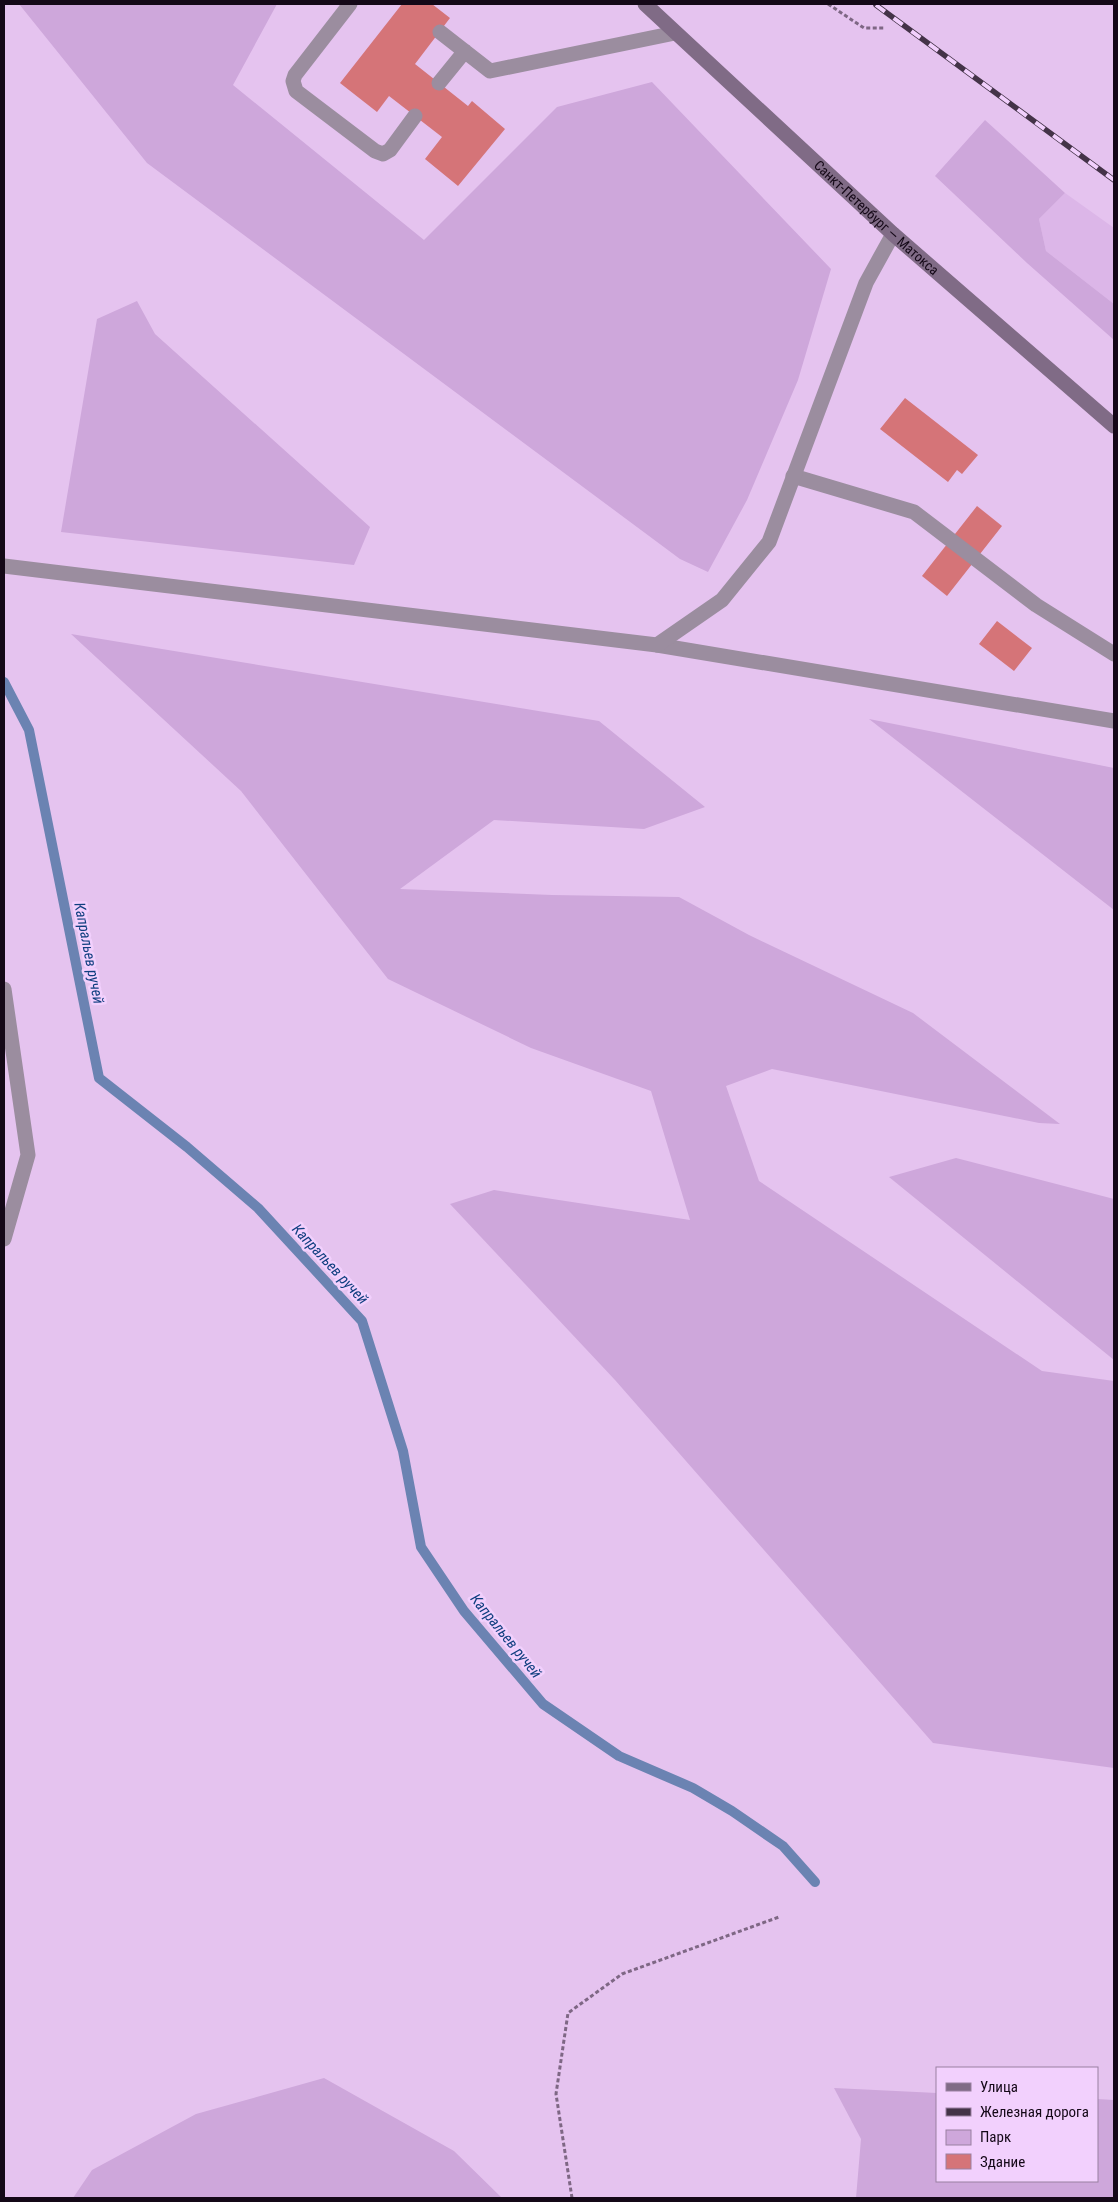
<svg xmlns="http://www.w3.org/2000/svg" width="1118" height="2202" font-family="'Roboto Condensed',sans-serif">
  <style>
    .built { fill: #dcb6e8 }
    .green { fill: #cea7db }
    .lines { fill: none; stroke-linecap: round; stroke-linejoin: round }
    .stream { stroke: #6b83b2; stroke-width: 10 }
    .building { fill: #d57478 }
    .path { stroke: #7e6784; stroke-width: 3; stroke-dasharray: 4 2.5; stroke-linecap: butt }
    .service { stroke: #9b8d9f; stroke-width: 15 }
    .minor { stroke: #9b8d9f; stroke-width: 15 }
    .secondary { stroke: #806b86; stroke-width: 15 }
    .rail-casing { stroke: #443348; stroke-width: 5.5 }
    .rail { stroke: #f2d0fd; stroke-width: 4; stroke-dasharray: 11; stroke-linecap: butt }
    .labels { text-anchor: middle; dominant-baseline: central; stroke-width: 5; stroke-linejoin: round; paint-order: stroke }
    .street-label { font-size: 14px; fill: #140817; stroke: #f2d0fd }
    .water-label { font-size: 15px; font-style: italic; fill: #0f3e7f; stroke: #f2d0fd }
  </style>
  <rect width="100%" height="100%" fill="#e5c3ef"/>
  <path class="built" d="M1065 193 1114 228V304L1046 251 1039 219Z"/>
  <path class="green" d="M19 4H277L233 85 424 240 557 107 652 82 831 269 798 380 747 500 708 572 680 559 147 163Z
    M985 120 1065 193 1039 219 1046 251 1114 304V340L1027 263 935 176Z
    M137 301 155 334 370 527 354 565 61 532 97 319Z
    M71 634 599 721 705 807 644 829 494 820 400 889 552 895 679 897 749 935 913 1013 1060 1124 1039 1123 772 1069 726 1086 759 1181 1042 1371 1114 1381V1768L933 1743 615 1380 450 1204 494 1190 690 1220 651 1091 531 1048 388 979 241 791Z
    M869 719 1114 768V910Z
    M956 1158 1114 1199V1360L889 1177Z
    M324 2078 454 2151 502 2198H73L92 2170 196 2114Z
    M834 2088 937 2093V2181H1097V2099L1114 2100V2198H856L861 2139Z"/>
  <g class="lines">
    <path class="stream" d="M4 682 29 730 99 1078 187 1147 258 1208 362 1321 403 1451 421 1547 464 1611 543 1704 619 1756 693 1788 732 1811 783 1846 815 1882"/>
  </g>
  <path class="building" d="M402 4H432L450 18 415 64 468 106 472 101 505 129 458 186 425 159 442 137 389 96 377 112 340 83Z
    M905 398 978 455 962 474 957 470 948 482 880 429Z
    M977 506 1002 526 947 596 922 576Z
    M997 621 1032 648 1014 671 979 644Z"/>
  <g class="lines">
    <path class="path" d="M828 4 864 28H884
      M572 2198 556 2094 568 2013 622 1974 779 1917"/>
    <path class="service" d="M350 4 295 75 293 81 296 91 375 151 383 154 390 150 415 116
      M440 32 490 71 675 33
      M439 83 465 51
      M793 476 914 512 1036 605 1114 654
      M657 645 1114 721
      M4 989 28 1155 4 1239"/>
    <path class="minor" d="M4 566 657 645 722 600 769 542 866 283 893 234"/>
    <path class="secondary" id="s1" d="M645 4 893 234 1114 426"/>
    <defs>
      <path id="rail" d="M876 5 1114 180"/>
    </defs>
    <use href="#rail" class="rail-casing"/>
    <use href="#rail" class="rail"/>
  </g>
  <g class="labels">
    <g class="street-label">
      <text stroke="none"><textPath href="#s1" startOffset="315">Санкт-Петербург — Матокса</textPath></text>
    </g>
    <g class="water-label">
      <text transform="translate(89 953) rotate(79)">Капральев ручей</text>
      <text transform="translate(330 1264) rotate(47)">Капральев ручей</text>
      <text transform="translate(506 1636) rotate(51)">Капральев ручей</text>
    </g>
  </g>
  <rect width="1118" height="2202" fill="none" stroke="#140817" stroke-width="10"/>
  <rect x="936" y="2067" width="162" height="115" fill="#f2d0fd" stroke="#9980a1"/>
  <rect x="946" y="2083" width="25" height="8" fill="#806b86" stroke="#9980a1"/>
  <text x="980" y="2092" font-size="15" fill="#140817">Улица</text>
  <rect x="946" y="2108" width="25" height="8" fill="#443348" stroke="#9980a1"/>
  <text x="980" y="2117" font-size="15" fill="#140817">Железная дорога</text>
  <rect x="946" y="2130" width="25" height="15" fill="#cea7db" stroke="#9980a1"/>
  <text x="980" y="2142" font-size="15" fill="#140817">Парк</text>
  <rect x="946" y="2154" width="25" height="15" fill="#d57478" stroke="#9980a1"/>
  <text x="980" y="2167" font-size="15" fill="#140817">Здание</text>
</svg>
